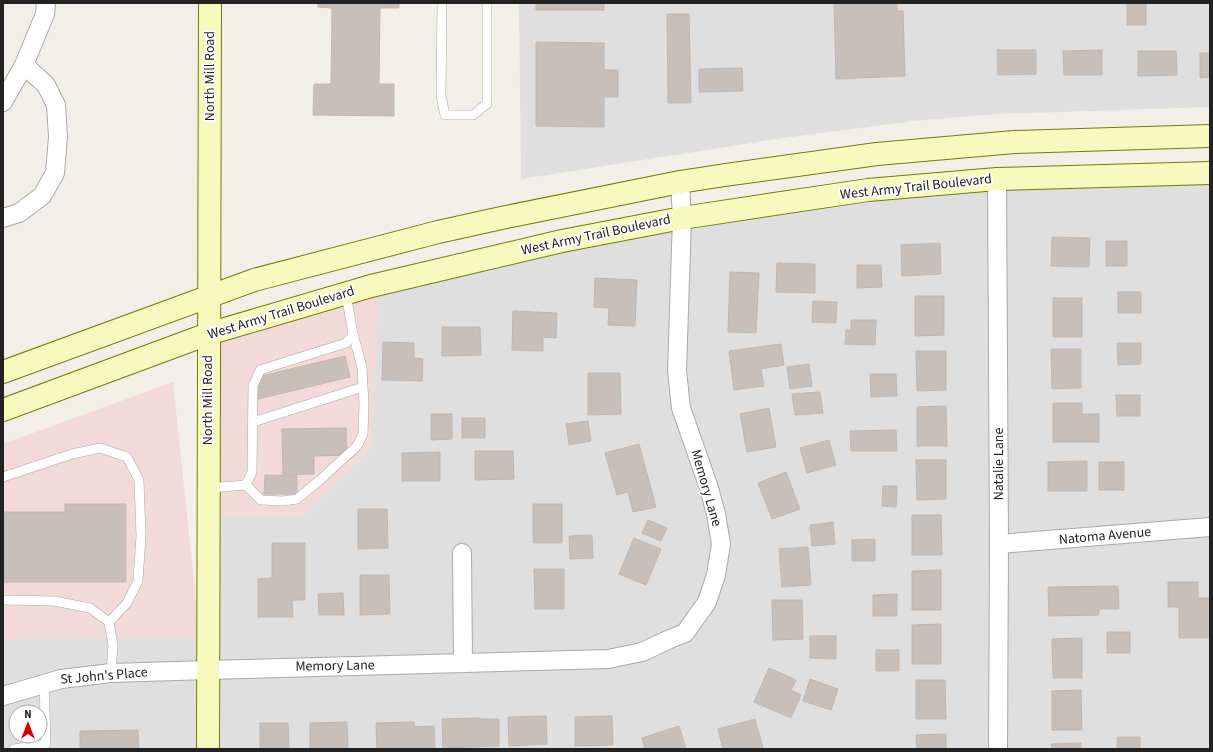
<svg xmlns="http://www.w3.org/2000/svg" width="1213" height="752" font-family="'Source Sans 3',sans-serif">
  <style>
    .residential { fill: #e0dfdf; fill-rule: evenodd }
    .commercial { fill: #f2dad9 }
    .building { fill: #c7bfb8; stroke: #c4b6ab }
    .lines { fill: none; stroke-linecap: round; stroke-linejoin: round }
    .lane-casing { stroke: #a9a9a9; stroke-width: 10 }
    .street-casing { stroke: #a9a9a9; stroke-width: 20 }
    .secondary-casing { stroke: #707d05; stroke-width: 24 }
    .lane { stroke: #fff; stroke-width: 9 }
    .street { stroke: #fff; stroke-width: 18 }
    .secondary { stroke: #f7fabf; stroke-width: 22 }
    .labels { text-anchor: middle; dominant-baseline: central; stroke-width: 3.5; stroke-linejoin: round; paint-order: stroke }
    .street-label { font-size: 14px; fill: #222; stroke: #fff }
  </style>
  <rect width="100%" height="100%" fill="#f2efe9"/>
  <path class="residential" d="M519 3H1210V107L997 114 913 121 783 138 521 179Z
    M1210 179V749H214V517L378 292 689 223 868 197Z
    M200 638 199 749H3V639ZM16 712H40V736H16Z"/>
  <path class="commercial" d="M378 292 373 447 305 515 214 517 212 342Z
    M173 382 200 638 3 639V444Z"/>
  <path class="building" d="M318 3H399V8H380L379 84H394V116L313 115 314 84H331L332 8 318 7Z
    M536 3H604V10H536Z
    M834 3H897V11H903L905 76 836 79Z
    M1127 3H1146V25H1127Z
    M667 14H689L691 103H668Z
    M536 42 604 43V70H618V97H604V127L536 126Z
    M997 50H1036V74L998 75Z
    M1102 50V75H1064L1063 51Z
    M1138 51H1176L1177 75 1138 76Z
    M1200 53H1210V77L1200 78Z
    M742 68 743 91 699 92V69Z
    M1052 237 1090 238 1089 267 1051 266Z
    M1106 241H1127V266H1106Z
    M940 243 941 274 902 276 901 245Z
    M777 263 815 264V293L776 292Z
    M857 265H881L882 287 857 288Z
    M730 272 759 273 756 333 728 332Z
    M595 278 637 280 635 326 608 325 609 308 594 307Z
    M1118 292H1141V313H1118Z
    M915 296H944V335L915 336Z
    M1053 298H1082V337H1053Z
    M813 301 837 302 836 323 812 322Z
    M513 311 557 313 556 338 543 337V351L512 350Z
    M851 320H876L875 345 845 344 846 330H851Z
    M442 327H480L481 355 442 356Z
    M383 342 414 343V358L423 359 422 381 382 380Z
    M1117 343H1141V364L1118 365Z
    M781 344 784 365 761 369 764 386 734 390 729 351Z
    M1051 349H1081V388L1052 389Z
    M916 351H946V390L917 391Z
    M345 356 350 377 258 399 253 378Z
    M809 364 812 386 790 389 787 367Z
    M588 373H620L621 414 588 415Z
    M870 374H896L897 396 871 397Z
    M820 392 823 413 795 415 792 394Z
    M1116 395H1140V416H1117Z
    M1053 403H1082V414H1099V442H1053Z
    M946 406 947 446H917V407Z
    M769 408 776 447 747 452 740 414Z
    M431 414H452V439L431 440Z
    M462 418H485V438H462Z
    M588 421 591 441 569 445 566 424Z
    M346 428 347 455 314 456V474L283 475 282 429Z
    M896 430 897 451H851L850 431Z
    M829 440 836 465 807 473 800 448Z
    M639 444 656 507 633 512 628 492 617 495 605 453Z
    M475 451H513L514 479 475 480Z
    M440 452V481H402V453Z
    M916 460H946V499L917 500Z
    M1087 461V491H1048V462Z
    M1099 462H1124V490H1099Z
    M786 472 800 509 772 519 758 483Z
    M265 475 297 476V494H264Z
    M883 486H897L896 507 882 506Z
    M65 504H126V582H3V512H65Z
    M533 504H562V543H533Z
    M358 509H387L388 548 358 549Z
    M912 515H941L942 555H912Z
    M648 520 667 528 661 541 642 533Z
    M833 522 835 544 812 546 810 525Z
    M592 535 593 558 570 559 569 536Z
    M634 538 661 549 646 585 619 574Z
    M875 539V561H852V540Z
    M272 543H305V600H292L293 617H258V579L272 578Z
    M808 547 811 585 782 587 779 549Z
    M534 569H564V609H535Z
    M941 570V610H912V571Z
    M360 575H389L390 614 360 615Z
    M1168 582H1198V598H1210V638H1179V607H1168Z
    M1118 586 1119 609H1099V615L1049 616 1048 587Z
    M343 593 344 615H319L318 594Z
    M897 594V616H873V595Z
    M772 600H802L803 639 773 640Z
    M941 624V664H912V625Z
    M1107 632H1130V653H1107Z
    M810 636H836V659L810 658Z
    M1082 638V678H1053L1052 639Z
    M876 650H899V671H876Z
    M769 668 796 680 791 690 801 695 791 718 754 702Z
    M810 679 838 689 831 710 803 701Z
    M916 680H945L946 719H916Z
    M1081 690 1082 730H1052V691Z
    M546 716 547 744 509 746 508 717Z
    M612 716 613 745 575 746V717Z
    M480 718V719H499V746L443 748 442 719Z
    M755 719 763 748 758 749H723L718 729Z
    M347 722 348 749H310V723Z
    M414 722V727L434 726 435 749H377L376 723Z
    M260 723H288L289 749H260Z
    M679 726 686 749H645L642 738Z
    M138 730 139 749H80V731Z
    M946 734V749H917L916 735Z
    M1117 737H1140V749H1117Z
    M1081 743V749H1052L1051 744Z"/>
  <g class="lines">
    <defs>
      <path id="lane" d="M442 3 441 96 445 115H473L487 104V3
        M253 422 363 387
        M3 477 72 454 100 448 127 457 139 480 141 536 138 581 127 603 109 622
        M246 485 261 500 283 501 297 499 320 480 357 446 363 434 364 405 362 367 353 334
        M208 488 246 485 252 472 253 386 260 370 346 343 353 334 346 294
        M3 600 54 601 90 608 109 622 113 645 111 673
        M14 749 46 744 44 684"/>
      <path id="street" d="M3 102 24 65 45 14 46 3
        M997 179 999 544 998 749
        M3 218 19 213 42 196 55 173 58 137 56 105 46 85 24 65
        M999 544 1210 527
        M462 553 463 663
        M3 696 61 679 111 673 208 670 608 659 642 652 670 639 685 633 707 602 716 575 721 544 716 514 709 488 681 408 677 371 682 218 680 182"/>
      <path id="secondary" d="M3 372 254 280 438 232 506 217 680 182 725 175 877 154 1014 142 1210 136
        M3 410 208 334 371 286 562 241 682 218 868 190 997 179 1210 173
        M208 749 210 3"/>
    </defs>
    <use href="#lane" class="lane-casing"/>
    <use href="#street" class="street-casing"/>
    <use href="#secondary" class="secondary-casing"/>
    <use href="#lane" class="lane"/>
    <use href="#street" class="street"/>
    <use href="#secondary" class="secondary"/>
  </g>
  <g class="labels">
    <g class="street-label">
      <text transform="translate(210 76) rotate(-90)">North Mill Road</text>
      <text transform="translate(916 187) rotate(-6)">West Army Trail Boulevard</text>
      <text transform="translate(596 235) rotate(-12)">West Army Trail Boulevard</text>
      <text transform="translate(281 313) rotate(-17)">West Army Trail Boulevard</text>
      <text transform="translate(208 400) rotate(-90)">North Mill Road</text>
      <text transform="translate(999 464) rotate(-90)">Natalie Lane</text>
      <text transform="translate(706 488) rotate(74)">Memory Lane</text>
      <text transform="translate(1105 536) rotate(-5)">Natoma Avenue</text>
      <text transform="translate(335 666) rotate(-1)">Memory Lane</text>
      <text transform="translate(104 676) rotate(-5)">St John's Place</text>
    </g>
  </g>
  <rect width="1213" height="752" fill="none" stroke="#222222" stroke-width="8"/>
  <g transform="translate(28 724)"><circle r="19" fill="#ffffff" stroke="#a7a7a7"/>
  <path d="M0-3L7 15L0 10L-7 15Z" fill="#d40000"/>
  <text y="-6" font-size="11" font-weight="bold" text-anchor="middle" fill="#222222">N</text>
  </g>
</svg>
